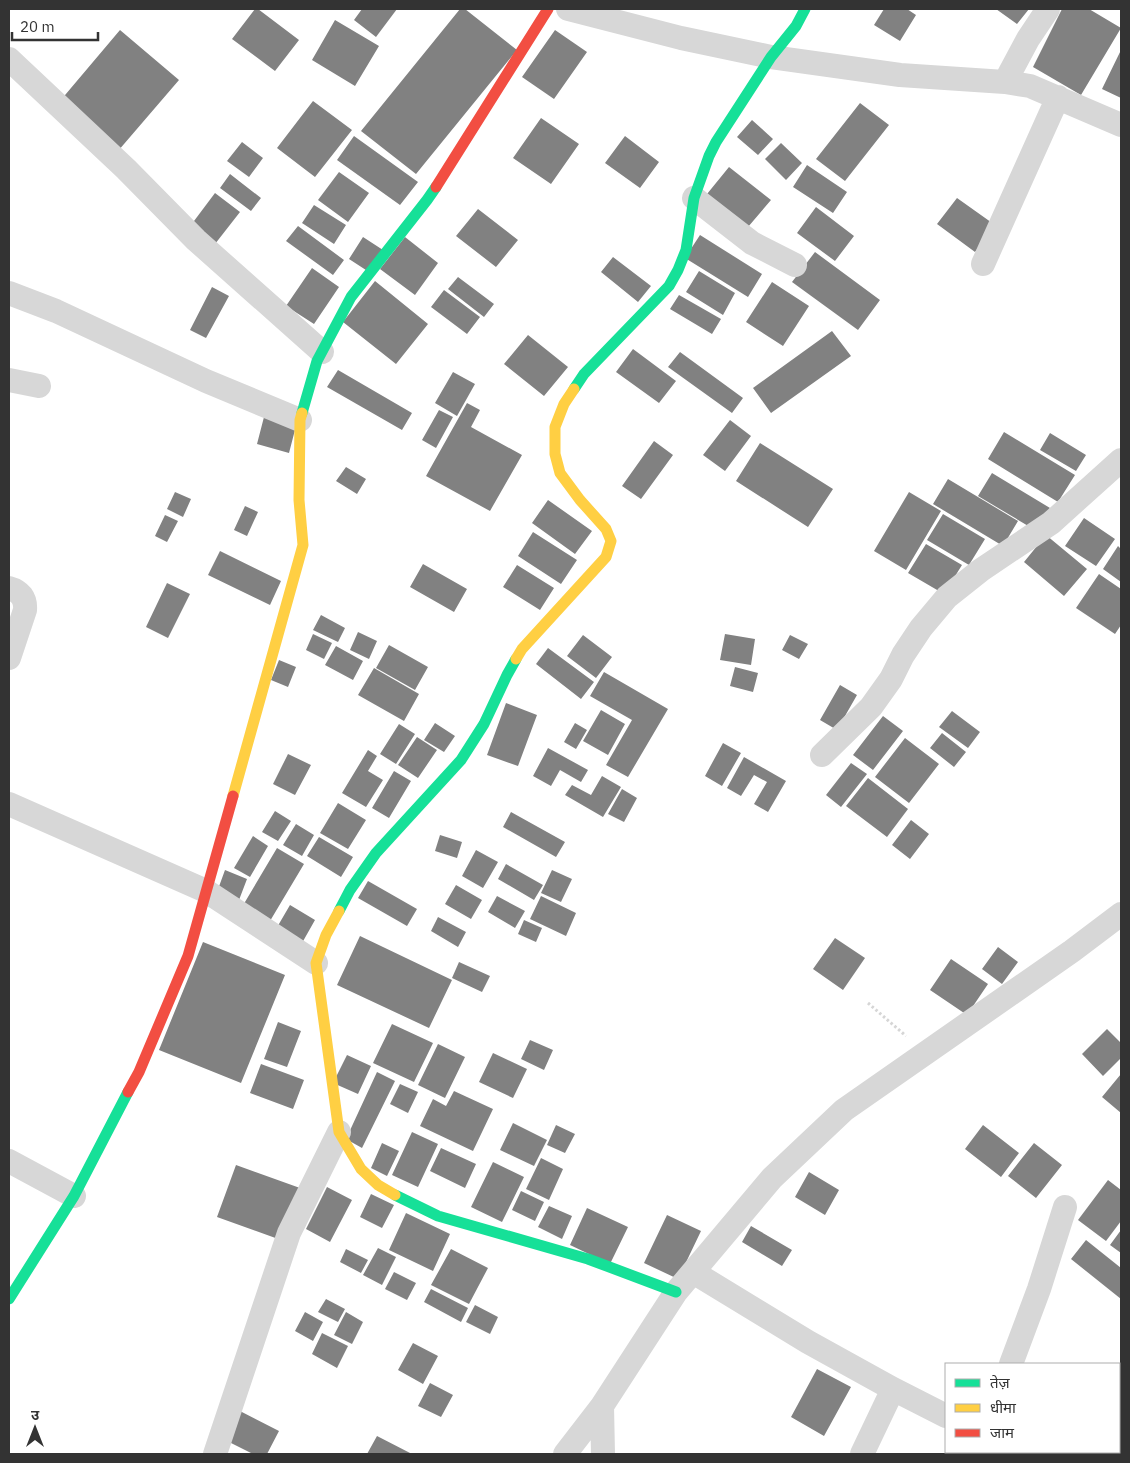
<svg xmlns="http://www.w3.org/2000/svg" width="1130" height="1463" font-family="'IBM Plex Sans','Noto Sans Devanagari',sans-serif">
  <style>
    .building { fill: #818181 }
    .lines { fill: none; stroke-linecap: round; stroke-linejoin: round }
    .path { stroke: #d6d6d6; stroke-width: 3; stroke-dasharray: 2.5 2.5; stroke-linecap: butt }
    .street { stroke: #d7d7d7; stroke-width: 24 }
    .fast { stroke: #16e098; stroke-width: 11 }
    .slow { stroke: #ffcf43; stroke-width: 11 }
    .jam { stroke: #f24e42; stroke-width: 11 }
  </style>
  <rect width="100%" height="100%" fill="#fff"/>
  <path class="building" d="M255 9H258L299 40 275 71 232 39Z
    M362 9H397L376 37 354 20Z
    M460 9H465L517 50 416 174 361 131Z
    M884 9H907L916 15 900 41 874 25Z
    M996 9H1029L1017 24Z
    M1062 9H1089L1121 28 1081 95 1033 67Z
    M335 20 379 46 355 86 312 60Z
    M120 30 179 80 118 151 60 101Z
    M555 30 587 52 554 99 522 77Z
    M1121 50V98L1102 89Z
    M313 101 352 130 315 177 277 148Z
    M860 103 889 125 845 181 816 159Z
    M541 118 579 144 551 184 513 158Z
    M752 120 773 139 758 155 737 137Z
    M354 136 418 182 400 205 337 160Z
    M625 136 659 162 640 188 605 163Z
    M242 142 263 158 249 177 227 161Z
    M781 143 802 163 786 180 765 159Z
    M807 165 847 192 833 213 793 187Z
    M729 167 771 200 748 227 707 194Z
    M339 172 369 193 348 222 318 200Z
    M230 174 261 198 251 211 220 188Z
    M215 193 240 212 215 244 191 225Z
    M957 198 995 225 975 252 937 224Z
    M314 205 346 225 334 244 302 223Z
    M816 207 854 236 835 261 797 233Z
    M478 209 518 240 496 267 456 236Z
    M298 226 344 260 333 275 286 241Z
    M700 235 762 274 748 297 685 258Z
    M363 237 383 250 369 272 349 259Z
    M405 237 438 263 415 295 380 269Z
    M815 252 880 300 858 330 792 282Z
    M613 257 651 286 638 302 601 272Z
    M312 268 339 287 314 324 286 306Z
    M699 271 735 293 723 315 686 292Z
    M458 277 494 304 484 317 448 289Z
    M375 281 428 324 396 364 343 322Z
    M772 282 809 306 783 346 746 322Z
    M212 287 229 296 206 338 190 330Z
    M444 290 480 317 467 334 431 307Z
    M679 295 721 319 712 334 670 309Z
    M832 331 851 356 771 413 753 388Z
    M528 335 568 367 544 396 504 364Z
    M633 349 676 381 659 403 616 372Z
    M680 352 743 398 732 413 668 367Z
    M338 370 412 413 402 430 327 387Z
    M453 372 475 384 457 416 435 403Z
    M467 403 480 410 471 427 522 455 490 511 426 476Z
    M439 410 453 417 436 448 422 440Z
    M264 417 296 426 289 453 257 444Z
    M730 420 751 436 725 471 703 455Z
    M1004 432 1075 475 1058 502 988 459Z
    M1050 433 1086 455 1076 471 1040 450Z
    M654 441 673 455 641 499 622 486Z
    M760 443 833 489 808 527 736 481Z
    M346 467 366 479 357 494 336 481Z
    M992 473 1050 508 1035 530 978 496Z
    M948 479 1018 521 1003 546 933 504Z
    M175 492 191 499 183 517 167 509Z
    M909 492 941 511 906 570 874 551Z
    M548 500 592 531 575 554 532 523Z
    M245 506 258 512 247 536 234 530Z
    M943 514 985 539 969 565 927 540Z
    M165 515 178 521 167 542 155 536Z
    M1084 518 1115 539 1096 566 1065 546Z
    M533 532 577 560 561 584 518 556Z
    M1046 535 1087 569 1064 596 1024 562Z
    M926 544 962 565 944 594 908 573Z
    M1118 546 1121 549V582L1103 569Z
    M220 551 281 581 270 605 208 575Z
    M423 564 467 589 454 612 410 587Z
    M517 565 554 588 540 610 503 587Z
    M1099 574 1121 589V625L1115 634 1076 608Z
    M167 583 190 594 168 638 146 627Z
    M321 615 345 628 338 642 313 630Z
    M358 632 377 641 369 659 350 650Z
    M313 634 332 643 324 659 306 650Z
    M725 634 755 639 751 665 720 660Z
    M583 635 612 657 596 678 567 656Z
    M790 635 808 644 799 659 782 650Z
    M389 645 428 667 415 690 376 668Z
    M336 646 363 661 353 680 325 665Z
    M548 648 594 682 581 699 536 664Z
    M279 660 296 667 288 687 271 680Z
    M735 667 758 673 753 692 730 686Z
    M374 668 419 694 404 721 358 695Z
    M604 672 668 709 628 777 606 765 632 720 590 696Z
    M840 685 857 695 837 730 820 720Z
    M506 703 537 715 518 766 487 755Z
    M601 710 625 724 608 755 583 741Z
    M952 711 980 732 968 748 939 727Z
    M883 716 903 731 873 770 853 755Z
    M435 723 455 736 444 752 424 740Z
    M575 723 587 730 576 749 564 742Z
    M399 724 415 734 396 764 380 754Z
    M942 733 966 752 954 767 930 748Z
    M417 737 437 750 418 778 398 765Z
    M905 738 939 764 909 803 875 777Z
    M723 743 741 753 722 786 705 776Z
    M548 748 588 770 581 782 560 770 551 786 533 776Z
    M368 750 377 756 368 771 383 780 366 807 342 793Z
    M288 754 311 765 295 795 273 784Z
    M744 757 786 781 768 812 754 804 767 782 754 775 741 796 727 788Z
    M851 763 867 774 841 807 826 795Z
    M394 771 411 781 389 818 372 808Z
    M602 776 621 787 603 817 565 795 572 785 591 795Z
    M868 778 908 809 887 837 846 806Z
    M622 789 637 798 624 822 608 814Z
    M338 803 366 820 348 849 320 833Z
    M275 811 291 821 278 841 262 832Z
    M511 812 565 842 556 857 503 827Z
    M911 820 929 834 910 859 892 845Z
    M296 824 314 835 302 856 283 845Z
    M440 835 462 842 457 858 435 851Z
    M253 836 268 846 250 877 234 868Z
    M319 837 353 857 341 877 307 856Z
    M277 848 304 864 270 921 242 907Z
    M476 850 498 862 483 888 462 876Z
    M506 864 543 885 534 900 498 879Z
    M225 870 247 879 239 900 217 892Z
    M552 870 572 879 561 902 541 893Z
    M368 881 417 909 407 926 358 898Z
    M456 885 482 900 471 919 445 904Z
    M497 896 525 911 515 928 488 912Z
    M541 896 576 913 566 936 530 919Z
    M290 905 315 920 302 943 276 929Z
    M438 917 466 932 458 947 431 931Z
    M524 920 542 928 536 942 518 934Z
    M360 936 452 980 429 1028 337 985Z
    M835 938 865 958 843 990 813 969Z
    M203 942 285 975 241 1083 159 1050Z
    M998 947 1018 962 1002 984 982 969Z
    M951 959 988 984 967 1015 930 990Z
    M459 962 490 976 482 992 452 978Z
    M278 1022 301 1031 287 1067 264 1059Z
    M392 1024 433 1043 414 1082 373 1063Z
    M1107 1029 1121 1043V1058L1103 1076 1082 1054Z
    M530 1040 553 1050 544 1070 521 1059Z
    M438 1044 465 1057 445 1098 418 1085Z
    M493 1053 527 1069 513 1098 479 1082Z
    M347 1055 371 1066 358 1094 333 1083Z
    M261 1064 304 1080 293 1109 250 1093Z
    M377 1072 395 1081 362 1148 346 1139Z
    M1121 1074V1113L1102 1097Z
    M400 1084 418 1092 408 1113 390 1104Z
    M454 1091 493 1109 473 1151 420 1126 433 1099 446 1106Z
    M513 1123 547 1140 534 1166 500 1150Z
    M556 1125 575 1134 565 1153 547 1145Z
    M983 1125 1019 1153 1001 1177 965 1149Z
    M412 1132 438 1144 418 1187 392 1175Z
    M382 1143 399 1151 387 1176 371 1168Z
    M1034 1143 1062 1165 1036 1198 1008 1176Z
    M441 1148 476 1164 465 1188 430 1171Z
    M541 1158 563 1169 549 1200 526 1189Z
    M493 1162 524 1177 502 1222 471 1207Z
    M236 1165 300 1188 281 1240 217 1217Z
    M809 1172 839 1190 825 1215 795 1197Z
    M1108 1180 1121 1190V1221L1106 1241 1078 1220Z
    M327 1187 352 1200 330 1242 306 1229Z
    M521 1191 544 1202 535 1221 512 1210Z
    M371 1194 394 1205 382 1228 360 1217Z
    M549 1206 572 1216 562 1239 538 1227Z
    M587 1208 628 1227 610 1264 570 1245Z
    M406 1213 450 1234 433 1271 389 1250Z
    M667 1215 701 1231 678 1279 644 1263Z
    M751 1226 792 1250 782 1266 742 1242Z
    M1121 1230V1253L1110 1245Z
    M1086 1240 1121 1268V1299L1071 1259Z
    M378 1248 396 1257 382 1285 363 1275Z
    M346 1249 368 1260 361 1273 340 1262Z
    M451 1249 488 1268 469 1304 431 1285Z
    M394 1272 416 1283 407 1300 385 1289Z
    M431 1289 468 1308 461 1322 424 1302Z
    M326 1299 345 1309 338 1322 318 1312Z
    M475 1305 498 1317 490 1334 466 1322Z
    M305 1312 323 1322 313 1341 295 1331Z
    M346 1312 363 1322 352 1344 334 1335Z
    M322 1333 348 1346 337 1368 312 1354Z
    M413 1343 438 1356 423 1384 398 1370Z
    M817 1369 851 1387 824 1436 791 1417Z
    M430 1383 453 1395 441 1417 418 1406Z
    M238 1410 279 1431 267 1454H253L223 1439Z
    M377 1436 412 1454H367Z"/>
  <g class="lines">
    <path class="path" d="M868 1003 906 1036"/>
    <path class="street" d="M568 9 681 38 771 57 900 75 1005 82 1030 86 1121 125
      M9 59 126 169 196 240 322 352
      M1005 82 1028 39 1048 9
      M694 198 752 243 795 265
      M983 264 1058 97
      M9 293 56 311 206 381 300 420
      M9 380 39 386
      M9 588C20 591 26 598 25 610L9 658
      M822 755 871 707 891 679 903 655 921 628 947 597 981 570 1051 523 1121 460
      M9 804 206 891 316 963
      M9 1161 74 1196
      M693 1272 808 1342 893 1389 946 1416
      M1011 1364 1039 1289 1065 1207
      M1013 1452 1017 1454
      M215 1454 289 1233 339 1132
      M565 1454 602 1406
      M603 1454 602 1406 676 1292 772 1178 844 1110 1072 951 1121 914
      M862 1454 893 1389"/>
    <path class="fast" d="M574 389 584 374 669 286 678 270 686 250 694 198 709 156 716 142 771 57 796 26 805 9
      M302 413 317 361 351 297 427 200 436 187
      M339 911 350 890 376 853 461 760 484 724 507 675 516 659
      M395 1195 438 1216 588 1259 676 1292
      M9 1299 74 1196 128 1092"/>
    <path class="slow" d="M516 659 522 649 606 557 611 541 606 529 580 500 560 473 555 454V427L564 404 574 389
      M233 796 303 545 299 500 300 420 302 413
      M339 911 326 935 316 963 339 1132 361 1169 378 1185 395 1195"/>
    <path class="jam" d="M436 187 548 9
      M128 1092 139 1072 188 956 233 796"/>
  </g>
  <rect width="1130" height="1463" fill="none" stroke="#333333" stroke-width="20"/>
  <rect x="945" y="1363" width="175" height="90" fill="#ffffff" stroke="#adadad"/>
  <rect x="955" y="1379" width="25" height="8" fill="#16e098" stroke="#adadad"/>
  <text x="990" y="1388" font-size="15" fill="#333333">तेज़</text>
  <rect x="955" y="1404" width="25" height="8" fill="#ffcf43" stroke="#adadad"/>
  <text x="990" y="1413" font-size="15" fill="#333333">धीमा</text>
  <rect x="955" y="1429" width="25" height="8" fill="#f24e42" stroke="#adadad"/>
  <text x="990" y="1438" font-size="15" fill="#333333">जाम</text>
  <g transform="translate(35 1428)" stroke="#ffffff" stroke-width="4" paint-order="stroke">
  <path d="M0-4L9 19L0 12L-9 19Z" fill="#333333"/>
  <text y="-8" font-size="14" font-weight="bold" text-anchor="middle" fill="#333333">उ</text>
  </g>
  <path d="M12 32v8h86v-8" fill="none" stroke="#333333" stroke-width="2.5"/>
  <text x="20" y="32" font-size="15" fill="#333333" stroke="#ffffff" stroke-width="4" paint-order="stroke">20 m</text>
</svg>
